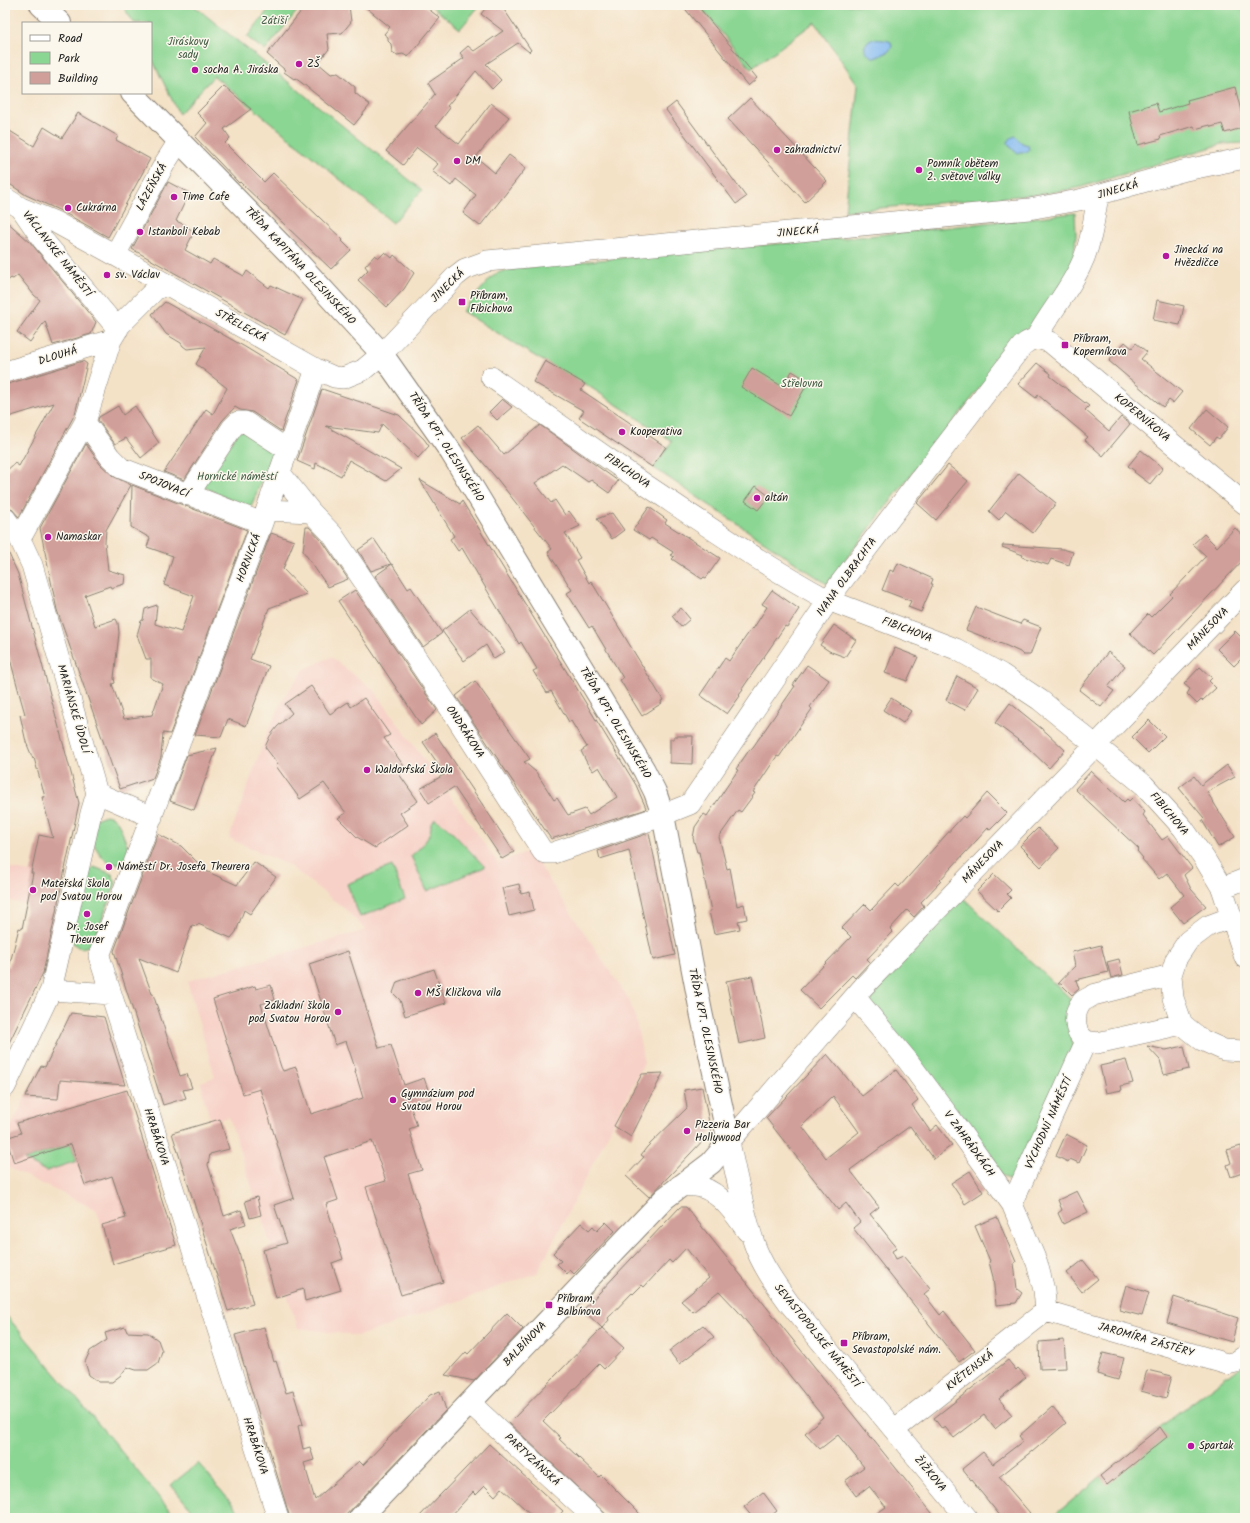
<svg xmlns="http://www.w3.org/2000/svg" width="1250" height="1523" font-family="Kalam,sans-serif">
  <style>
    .built { fill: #f7d1c7 }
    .green { fill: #8bd693; stroke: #547958 }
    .water { fill: #82baf2; stroke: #4f6b87 }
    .building { fill: #d19f99; fill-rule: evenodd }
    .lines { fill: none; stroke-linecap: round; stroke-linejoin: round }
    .minor-casing { stroke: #887f72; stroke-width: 22 }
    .major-casing { stroke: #887f72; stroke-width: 24 }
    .minor { stroke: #fff; stroke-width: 21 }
    .major { stroke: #fff; stroke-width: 22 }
    .poi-dot { fill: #b5179e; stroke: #fbf7ec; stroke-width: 1.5 }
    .labels { text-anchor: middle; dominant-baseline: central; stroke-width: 3; stroke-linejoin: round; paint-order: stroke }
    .park-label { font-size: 11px; fill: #435d46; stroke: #fbf7ec }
    .poi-label { font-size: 11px; fill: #1c1c1c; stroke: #fbf7ec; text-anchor: start }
    .street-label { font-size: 11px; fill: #1c1c1c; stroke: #fbf7ec }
  </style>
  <rect width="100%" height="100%" fill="#fbf7ec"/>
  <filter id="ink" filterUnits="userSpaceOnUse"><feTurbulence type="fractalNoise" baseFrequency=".025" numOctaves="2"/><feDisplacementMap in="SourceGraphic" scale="8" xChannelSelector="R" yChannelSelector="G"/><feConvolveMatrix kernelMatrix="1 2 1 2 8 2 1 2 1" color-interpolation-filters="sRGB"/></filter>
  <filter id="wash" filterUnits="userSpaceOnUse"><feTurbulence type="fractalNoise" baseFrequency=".012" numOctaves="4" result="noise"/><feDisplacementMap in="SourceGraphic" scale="16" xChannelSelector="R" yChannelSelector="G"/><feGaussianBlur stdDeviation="0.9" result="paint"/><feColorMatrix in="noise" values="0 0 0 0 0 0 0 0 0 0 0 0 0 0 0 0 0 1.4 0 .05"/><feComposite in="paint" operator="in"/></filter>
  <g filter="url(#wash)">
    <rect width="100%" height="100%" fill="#f4e2c7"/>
    <path class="built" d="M331 657 374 690 498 863 531 850 543 871 629 1000 636 1021 644 1063 537 1273 359 1336 298 1328 229 1117 211 1122 204 1098 201 1082 215 1077 187 981 366 930 345 909 290 866 229 838 267 733 286 694 305 669Z
      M5 867 63 879 56 911 5 900Z
      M71 1013 104 1017 176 1245 113 1264 97 1210 5 1166V1139L41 1066 45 1067Z"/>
    <path class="green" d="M122 5H193L422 190 393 223 214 76 179 114 151 57V23H134Z
      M272 5H302L265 51 247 37Z
      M430 5H480L460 29Z
      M699 5H1245V143L1222 144 1078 188 1042 194 845 211 858 85 815 22 751 69Z
      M1075 213 1076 235 1073 268 1049 307 1033 322 909 477 827 584 654 468 672 441 587 385 538 358 462 311 491 278 497 273 517 268 682 252 868 236Z
      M241 427 274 450 250 509 202 486Z
      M106 815 113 817 118 822 128 847V853L124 862C105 871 96 848 89 834L95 819Z
      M435 819 446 826 485 867 427 891 411 856C421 847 432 838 431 823Z
      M392 866 405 899 360 917 347 884Z
      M94 867 112 874 116 883 93 943C81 951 76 949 69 936L89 870Z
      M961 896 1072 1000 1071 1029 1073 1047 1014 1180 1008 1179 1002 1176 871 1005 872 993 877 983Z
      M71 1144 77 1161 46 1171 24 1160Z
      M5 1314 106 1433 176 1518H5Z
      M1245 1363V1518H1051L1160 1427Z
      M198 1463 244 1518H198L171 1485Z"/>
    <path class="water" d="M871 39C878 40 885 39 891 42L892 47 888 52 875 58C865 54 860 46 871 39Z
      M1015 136 1022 143 1028 145 1029 150C1020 157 1011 151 1008 142L1011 138Z"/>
    <g id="blocks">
      <path class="building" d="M306 5H349L351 22 342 33 327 34 329 49 318 63 331 74 338 73 355 87V93L370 105 354 125 302 83 295 78 294 79 284 72 285 70 267 54Z
        M363 5H423L440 18 408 57 403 54 397 55 392 52 391 44 388 41V37L384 34 390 27Z
        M488 5H497L505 11 531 50 529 52 518 43 486 64 501 80 492 89 476 71 447 106 450 108 436 126 459 144 491 103 509 117 476 157 495 173 509 155 526 168 480 226 463 213 476 195 456 179 451 186 432 171 438 164 417 148 403 165 386 151 435 94 428 83 464 58 460 53 468 46 474 51 503 31 481 14Z
        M682 5H697L757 78 748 86Z
        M224 86 251 109 224 129 230 138 225 143 264 182 273 173 343 240 342 241 351 250 331 269 240 182 239 183 195 137 207 123 197 113Z
        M1235 87 1245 127 1225 133 1222 124 1211 127 1210 125 1195 129 1194 126 1160 136 1161 139 1138 145 1129 111 1156 103 1159 112 1188 103 1187 100Z
        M750 98 827 181 805 202 728 119Z
        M676 102 746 197 736 204 666 110Z
        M78 113 118 136 116 140 150 159 108 237 61 211 26 195 5 181V128L34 146 44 127 62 138Z
        M168 182 189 193 176 221 185 225 194 232 185 250 210 264 213 259 244 276 247 271 269 288 271 285 303 300 285 335 132 249Z
        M5 220 30 242 96 322 91 334 53 345 45 321 30 342 17 332 40 300 34 295 18 275 13 279 11 278 5 283Z
        M385 252 392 258 394 255 414 273 404 289 387 307 358 280 368 270 365 266 375 255 379 258Z
        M1157 300 1184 306 1180 325 1153 320Z
        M165 302 245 347 299 380 281 431 252 412 240 410 235 407 222 421 184 480 164 472 206 409 213 414 227 388 196 364 206 347 187 349 183 346 181 343 166 334 152 314Z
        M1125 342 1132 348 1136 343 1147 352 1141 359 1182 392 1173 403 1169 400 1163 407 1109 361Z
        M83 361 87 364 75 414 19 517 10 507 5 506V472L15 463 19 466 54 403 5 418V385Z
        M545 361 585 384 581 390 666 447 652 467 579 418 584 411 533 382Z
        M1037 363 1051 374 1050 376 1089 406 1085 410 1109 431 1121 417 1130 424 1103 456 1085 440 1088 437 1038 395 1036 398 1018 384Z
        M752 368 783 387 792 371 809 381 789 416 741 387Z
        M322 389 399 415 424 439 429 446 418 458 382 424 378 433 326 426 401 469 386 481 349 460 341 476 316 463 315 469 297 461Z
        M502 399 512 407 497 420 489 412Z
        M118 406 123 415 135 406 159 443 141 458 126 438 115 444 98 420 99 417Z
        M1207 409 1228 427 1219 439 1216 437 1210 445 1191 429Z
        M478 425 504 455 540 425 618 481 609 493 591 480 588 482 562 464 535 483 551 503 555 500 565 515 569 511 580 526 565 533 580 558 576 560 589 583 591 581 663 700 661 701 662 703 642 716 620 680 623 678 592 626 589 628 567 593 572 590 548 552 552 549 498 480 462 438Z
        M86 444 100 464 113 476 131 485 106 530 105 542 108 570 125 575 124 584 111 588 110 586 85 595 95 626 116 619 118 623 119 633 114 678 115 683 112 684 124 719 152 715 163 684 151 678V659H146L137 635 141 621 143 620 145 609 157 605 155 624 181 632 194 596 164 585 173 556 147 547 150 538 131 527 132 485 247 530 170 734 163 733 161 757 153 778 120 789 57 610 40 528Z
        M1141 450 1163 468 1150 484 1134 472 1135 471 1128 466Z
        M948 465 968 481 936 520 917 503Z
        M1019 473 1056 503 1033 533 1006 511 999 520 989 511Z
        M420 480 460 504 462 501 636 785 646 808 644 810 551 839 456 696 475 681 530 759 524 762 536 772 554 800 557 798 568 815 585 809 589 815 617 797 599 767 593 771 587 763 581 751 587 747 571 721 569 722 551 691 547 693 533 671 537 669 521 642 519 644 462 548 458 551 450 539 454 536Z
        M756 486 769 496 758 510 745 501Z
        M649 507 667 520 665 523 720 558 706 578 704 577 702 579 672 559 674 557 671 555 673 552 651 538 649 540 633 530Z
        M612 513 624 530 612 539 597 519Z
        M306 527H309L323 542 348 579 328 587 303 551Z
        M1235 528 1245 537V558L1153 655 1130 633 1148 614 1151 617 1172 596 1170 594 1206 556 1193 544 1204 534 1217 547Z
        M271 533 294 541 283 569 307 594 269 608 250 659 269 666 246 726 228 719 221 737 195 735Z
        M374 539 391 564 371 571 358 550Z
        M5 545 18 574 79 803 43 973 5 1051V965L9 967 19 928 22 929 33 873H31L39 835 53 838 42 797H45L34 758 33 759 26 742 20 715 25 714 21 700 9 655 5 656Z
        M1003 545 1063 549 1073 552 1069 565 1051 559 1048 565 1022 557 1023 555 1002 547Z
        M898 563 933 579 931 584H933L921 612 908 607 911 601 882 590 890 570 894 572Z
        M392 564 408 589 411 587 442 633 423 647 375 576Z
        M355 590 437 710 421 725 338 601Z
        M772 590 799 609 787 627 785 626 742 689 743 690 739 695 740 696 727 714 700 695 725 658 729 661 752 628 753 629 767 607 762 604Z
        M976 607 1020 624 1023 620 1041 627 1030 655H1023L1020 652 1007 646 966 630Z
        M681 608 690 619 681 627 672 616Z
        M470 609 482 623 505 652 494 659 486 645 464 661 442 631Z
        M834 625 856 640 845 657 829 651 820 645Z
        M1235 631 1245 641V655L1234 666 1217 649Z
        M895 648 918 657 907 681 885 673Z
        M1108 652 1125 666 1108 687 1114 691 1101 707 1079 690Z
        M807 665 829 680 810 707 812 709 779 757 777 756 753 792 755 793 741 812 738 810 719 837 727 869 730 868 737 906 744 904 747 919 738 921 740 929 714 934 709 911H711L699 852H697L693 838 695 827 704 814 707 816 738 770 736 769 750 749 751 750 795 686 793 685Z
        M1200 667 1212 678 1209 681 1216 688 1202 701 1201 700 1197 704 1187 694 1190 689 1184 684Z
        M957 676 978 688 965 710 946 700Z
        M311 686 330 714 348 702 351 707 364 698 390 735 384 738 406 769 399 774 418 801 400 813 408 825 375 848 357 837 338 818 346 813 324 783 300 799 276 766 278 764 265 747 270 736 277 727 292 713 285 704Z
        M891 698 911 711 903 723 883 710Z
        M1010 703 1047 733 1065 750 1049 768 1025 745 995 723Z
        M1149 720 1165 736 1148 753 1132 737Z
        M435 733 514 852 502 859 454 787 429 803 420 789 445 774 423 742Z
        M674 736H693L692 764 670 763V739H674Z
        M217 748 194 810 170 801 187 755Z
        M1227 765 1235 777 1207 792 1235 837 1218 847 1202 820 1204 818 1179 788 1194 776 1201 785Z
        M1091 771 1124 802 1127 799 1129 801 1132 798 1145 812 1143 815 1162 840 1168 836 1192 868 1184 875 1191 889 1206 906 1183 923 1170 907 1184 895 1167 873 1159 879 1142 859 1143 858 1137 851 1139 849 1075 789Z
        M987 793 1007 813 990 830 988 828 940 880 941 881 921 902 924 906 914 917 907 910 890 929 893 932 867 959 870 962 855 978 852 975 819 1008 800 990 851 937 842 928 865 904 871 910 896 884 899 887 963 816 965 818Z
        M1038 828 1059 848 1041 867 1020 846Z
        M649 833 675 955 653 960 629 850 600 859 598 851Z
        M158 834 181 846 206 871 237 885 254 862 276 877 250 914 244 910 236 932 231 938 198 924 197 926 192 925 176 973 139 958 152 994H153L180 1076 187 1074 192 1088 183 1090 186 1098 163 1105 114 951Z
        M994 874 1011 890 1007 894 1011 898 998 911 977 891Z
        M519 884 521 894 530 892 534 910 509 916 502 888Z
        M1101 945 1108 972 1076 980 1079 989 1072 995 1061 984H1058L1075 966 1072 952Z
        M348 951 379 1048 391 1045 404 1085 424 1078 431 1098 410 1105 417 1126 409 1129 422 1170 408 1174 443 1282 401 1295 366 1187 386 1181 372 1141 324 1157 338 1200 326 1204 343 1259 332 1263 341 1290 305 1301 303 1289 276 1298 263 1250 287 1243 274 1205 294 1198 260 1089 243 1094 213 999 255 986 256 989 271 985 275 1000 261 1004 281 1067 283 1071 296 1067 311 1114 363 1098 355 1071H356L346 1041 335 1045 309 964Z
        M1119 959 1123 975 1111 978 1107 962Z
        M434 969 446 1003 405 1016 400 1000 393 993 397 982Z
        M752 976 765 1038 739 1044 726 981Z
        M71 1013 104 1017 125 1085 60 1080 58 1099 25 1097 41 1066 45 1067Z
        M1147 1046 1166 1050 1184 1046 1189 1069 1164 1075 1160 1060Z
        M827 1054 862 1096 896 1070 918 1100 912 1105 930 1131 937 1125 952 1145 934 1159 910 1126 850 1170 879 1207 870 1214 897 1248 892 1251 896 1259 903 1256 916 1271 930 1289 924 1294 940 1315 944 1311 975 1350 959 1362 853 1228 860 1222 846 1203 838 1210 766 1118ZM833 1096 859 1132 826 1158 802 1126Z
        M1126 1060 1133 1083 1121 1086 1122 1090 1106 1093 1100 1066Z
        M663 1073 631 1137 614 1126 642 1074Z
        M702 1087 711 1132 649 1197 626 1176 644 1157 641 1155 647 1147 687 1108 684 1090Z
        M127 1090 176 1245 113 1264 102 1225 126 1218 112 1176 85 1185 71 1144 14 1163 6 1138 21 1133 17 1123Z
        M220 1119 229 1149 210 1154 208 1165 224 1216 241 1210 246 1224 230 1229 239 1252 253 1304 228 1311 172 1133Z
        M1066 1134 1087 1145 1079 1163 1070 1159 1068 1162 1056 1156Z
        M1241 1146 1245 1159V1172L1231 1177 1227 1165 1231 1163 1227 1150Z
        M970 1171 983 1192 965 1204 951 1183Z
        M1077 1191 1088 1212 1063 1224 1058 1213 1062 1210 1058 1200Z
        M257 1197 261 1215 250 1218 245 1201Z
        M680 1207H686L936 1518H870L886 1507 869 1486 856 1496 845 1481 864 1467 838 1435 820 1449 805 1433 823 1417 738 1311 719 1291 693 1312 681 1301 709 1278 686 1248 672 1263 669 1260 644 1287 642 1285 633 1294 632 1293 608 1318 609 1320 602 1328 624 1348 604 1369 599 1364 543 1421 561 1438 559 1439 599 1477 601 1475 644 1518H610L509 1423 602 1328 583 1310Z
        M997 1217 1016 1262 1014 1263 1017 1289 1022 1293 1016 1303 996 1305 993 1277 989 1262 990 1261 975 1226Z
        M606 1222 615 1231 574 1274 570 1270 567 1274 557 1264 561 1261 553 1253 581 1223 589 1230 593 1226 597 1231Z
        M1083 1260 1098 1279 1082 1292 1067 1273Z
        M1126 1285 1149 1293 1142 1316 1119 1310Z
        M1174 1297 1238 1318 1232 1342 1167 1323Z
        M507 1313 523 1329 474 1381 445 1375 466 1352 468 1354Z
        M703 1325 714 1337 679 1364 669 1351Z
        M125 1327 127 1332 148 1333 158 1340 162 1351 158 1363 148 1370H136L127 1367 121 1375 112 1382H99L89 1375 85 1362 90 1351 107 1340 105 1333Z
        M264 1327 274 1362 276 1361 286 1393 293 1391 303 1424 298 1426 303 1449 310 1447 314 1460 304 1463 315 1500 359 1461 363 1465 430 1395 440 1391 446 1410 343 1518H290L235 1335Z
        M1064 1340 1066 1368 1040 1369 1039 1342Z
        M1103 1353 1124 1358 1118 1380 1097 1374Z
        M1008 1360 1016 1370 1018 1368 1026 1377 999 1399 1012 1415 995 1429 984 1415 954 1438 945 1427 942 1429 934 1418Z
        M1147 1370 1172 1376 1166 1398 1141 1391Z
        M1052 1407 1066 1423 1032 1452V1451L999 1477 1030 1513 1023 1518H1002L962 1469 983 1452 993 1464 1023 1441 1019 1436Z
        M1160 1427 1167 1437 1107 1485 1100 1476Z
        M489 1444 563 1511 557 1518H535L502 1488 495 1496 485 1486 476 1495 473 1492 449 1518H418Z
        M763 1492 777 1511 768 1518H753L744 1507Z"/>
    </g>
  </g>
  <g filter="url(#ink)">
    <use href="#blocks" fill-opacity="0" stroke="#887f72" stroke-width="1"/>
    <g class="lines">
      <defs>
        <path id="minor" d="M5 198 21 208 55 222 115 255 316 369 334 377 343 378 363 370 382 354 456 276 465 269 487 261 1029 209 1079 200 1186 170 1245 158
          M21 208 43 240 118 329
          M115 255 165 163 179 141
          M1036 338 1050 342 1245 504
          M1036 338C1049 314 1068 292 1080 267 1091 245 1094 220 1098 195
          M5 372 111 340
          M491 377C543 413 595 449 646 485 706 525 765 566 828 600L956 649 1001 674 1040 700 1144 785 1183 828 1204 858 1222 888 1245 958
          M85 422 110 457 121 468 262 523
          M280 473 311 512 332 534 452 711 543 852 547 853H553L650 820 690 804 839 585 1022 346 1027 342 1036 338
          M188 495 232 428 238 422H245L288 450
          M267 510 311 512
          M5 518 20 539 32 565 97 793 91 813 51 990 5 1087
          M20 539 85 422 111 340 120 325 155 290 166 284
          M97 793 152 817
          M1222 888 1245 879
          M1232 917 1208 926 1188 941 1176 959 1171 975 1173 998 1182 1024 1202 1040 1224 1050 1245 1051
          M1171 975 1093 995C1090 998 1085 999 1082 1002 1073 1012 1073 1031 1085 1040 1088 1042 1093 1042 1097 1043L1182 1024
          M51 990 111 994
          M855 997 908 1061 954 1123 1012 1204 1037 1263 1044 1290 1046 1311
          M679 1186C687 1186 694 1185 701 1187 721 1193 736 1215 747 1231
          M1012 1204 1086 1041
          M1046 1311 1227 1364 1236 1362 1245 1356
          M470 1403 594 1518
          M894 1430 1046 1311
          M278 1518 99 956 262 523 316 369
          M967 1518 789 1303C776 1285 761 1264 754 1243 743 1210 736 1175 729 1142L864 986 1245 590"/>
        <path id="major" d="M41 5 60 23
          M132 93 291 255 382 354 451 452 644 770 655 792 663 815 701 1012 729 1142 711 1163 665 1198 360 1518"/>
      </defs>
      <use href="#minor" class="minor-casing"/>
      <use href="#major" class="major-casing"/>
      <use href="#minor" class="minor"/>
      <use href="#major" class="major"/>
    </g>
  </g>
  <g class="poi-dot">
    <circle cx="299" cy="64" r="4"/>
    <circle cx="195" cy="70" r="4"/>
    <circle cx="777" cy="150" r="4"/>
    <circle cx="457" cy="161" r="4"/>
    <circle cx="919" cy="170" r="4"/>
    <circle cx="174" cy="197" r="4"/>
    <circle cx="68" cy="208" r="4"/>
    <circle cx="140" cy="232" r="4"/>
    <circle cx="1166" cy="256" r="4"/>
    <circle cx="107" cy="275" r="4"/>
    <rect x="458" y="298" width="8" height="8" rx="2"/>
    <rect x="1061" y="341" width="8" height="8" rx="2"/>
    <circle cx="622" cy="432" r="4"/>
    <circle cx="757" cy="498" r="4"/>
    <circle cx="48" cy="537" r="4"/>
    <circle cx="367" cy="770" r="4"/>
    <circle cx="109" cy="867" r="4"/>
    <circle cx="33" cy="890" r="4"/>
    <circle cx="87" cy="914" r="4"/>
    <circle cx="418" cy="993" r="4"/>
    <circle cx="338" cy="1012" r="4"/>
    <circle cx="393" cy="1100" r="4"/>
    <circle cx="687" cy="1131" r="4"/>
    <rect x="545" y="1301" width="8" height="8" rx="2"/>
    <rect x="840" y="1339" width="8" height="8" rx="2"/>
    <circle cx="1191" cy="1446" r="4"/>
  </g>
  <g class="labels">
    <g class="park-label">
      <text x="274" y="21">Zátiší</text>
      <text x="188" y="42">Jiráskovy<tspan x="188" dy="13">sady</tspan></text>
      <text x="802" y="384">Střelovna</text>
      <text x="237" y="477">Hornické náměstí</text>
    </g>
    <g class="poi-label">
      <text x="307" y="64">ZŠ</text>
      <text x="203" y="70">socha A. Jiráska</text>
      <text x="785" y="150">zahradnictví</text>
      <text x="465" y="161">DM</text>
      <text x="927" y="164">Pomník obětem<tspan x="927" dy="13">2. světové války</tspan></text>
      <text x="182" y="197">Time Cafe</text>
      <text x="76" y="208">Cukrárna</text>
      <text x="148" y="232">Istanboli Kebab</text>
      <text x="1174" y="250">Jinecká na<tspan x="1174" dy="13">Hvězdičce</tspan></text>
      <text x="115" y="275">sv. Václav</text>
      <text x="470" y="296">Příbram,<tspan x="470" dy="13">Fibichova</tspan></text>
      <text x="1073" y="339">Příbram,<tspan x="1073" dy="13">Koperníkova</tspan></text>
      <text x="630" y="432">Kooperativa</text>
      <text x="765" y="498">altán</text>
      <text x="56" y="537">Namaskar</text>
      <text x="375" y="770">Waldorfská Škola</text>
      <text x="117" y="867">Náměstí Dr. Josefa Theurera</text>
      <text x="41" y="884">Mateřská škola<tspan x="41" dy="13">pod Svatou Horou</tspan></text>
      <text x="87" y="927" text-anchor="middle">Dr. Josef<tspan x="87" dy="13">Theurer</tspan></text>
      <text x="426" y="993">MŠ Kličkova vila</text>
      <text x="330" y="1006" text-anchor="end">Základní škola<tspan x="330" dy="13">pod Svatou Horou</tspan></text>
      <text x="401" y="1094">Gymnázium pod<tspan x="401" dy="13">Svatou Horou</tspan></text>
      <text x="695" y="1125">Pizzeria Bar<tspan x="695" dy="13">Hollywood</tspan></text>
      <text x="557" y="1299">Příbram,<tspan x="557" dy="13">Balbínova</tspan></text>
      <text x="852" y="1337">Příbram,<tspan x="852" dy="13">Sevastopolské nám.</tspan></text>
      <text x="1199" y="1446">Spartak</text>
    </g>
    <g class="street-label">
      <text transform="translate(152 187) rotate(-61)">LÁZEŇSKÁ</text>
      <text transform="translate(1118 190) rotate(-16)">JINECKÁ</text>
      <text transform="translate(798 232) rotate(-5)">JINECKÁ</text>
      <text transform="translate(57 254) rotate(52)">VÁCLAVSKÉ NÁMĚSTÍ</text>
      <text transform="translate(300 266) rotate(47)">TŘÍDA KAPITÁNA OLESINSKÉHO</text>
      <text transform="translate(448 286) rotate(-44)">JINECKÁ</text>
      <text transform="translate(241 326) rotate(29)">STŘELECKÁ</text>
      <text transform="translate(58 356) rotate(-17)">DLOUHÁ</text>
      <text transform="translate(1142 418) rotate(40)">KOPERNÍKOVA</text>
      <text transform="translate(446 447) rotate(57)">TŘÍDA KPT. OLESINSKÉHO</text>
      <text transform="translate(627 471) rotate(35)">FIBICHOVA</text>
      <text transform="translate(164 485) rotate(22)">SPOJOVACÍ</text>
      <text transform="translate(249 558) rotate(-69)">HORNICKÁ</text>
      <text transform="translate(847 577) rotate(-54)">IVANA OLBRACHTA</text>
      <text transform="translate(1208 629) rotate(-46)">MÁNESOVA</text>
      <text transform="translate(907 630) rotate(21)">FIBICHOVA</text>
      <text transform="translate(73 709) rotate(74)">MARIÁNSKÉ ÚDOLÍ</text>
      <text transform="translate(615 723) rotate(59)">TŘÍDA KPT. OLESINSKÉHO</text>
      <text transform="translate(465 732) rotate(57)">ONDRÁKOVA</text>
      <text transform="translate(1169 814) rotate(50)">FIBICHOVA</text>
      <text transform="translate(983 862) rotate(-46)">MÁNESOVA</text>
      <text transform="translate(705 1031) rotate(78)">TŘÍDA KPT. OLESINSKÉHO</text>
      <text transform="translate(1049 1123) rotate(-66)">VÝCHODNÍ NÁMĚSTÍ</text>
      <text transform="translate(156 1137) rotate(72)">HRABÁKOVA</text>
      <text transform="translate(969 1144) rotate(54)">V ZAHRÁDKÁCH</text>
      <text transform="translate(817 1336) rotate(51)">SEVASTOPOLSKÉ NÁMĚSTÍ</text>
      <text transform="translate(1146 1340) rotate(16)">JAROMÍRA ZÁSTĚRY</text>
      <text transform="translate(525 1344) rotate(-46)">BALBÍNOVA</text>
      <text transform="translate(970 1371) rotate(-38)">KVĚTENSKÁ</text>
      <text transform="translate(255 1446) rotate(72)">HRABÁKOVA</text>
      <text transform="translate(532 1460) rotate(43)">PARTYZÁNSKÁ</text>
      <text transform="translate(930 1474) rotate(50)">ŽIŽKOVA</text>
    </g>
  </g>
  <rect width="1250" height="1523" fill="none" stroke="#fbf7ec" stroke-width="20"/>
  <rect x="22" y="22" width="130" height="72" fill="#fbf7ec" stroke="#a29f99"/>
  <rect x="30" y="35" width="20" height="6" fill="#ffffff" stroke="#a29f99"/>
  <text x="58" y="42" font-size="12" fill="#1c1c1c">Road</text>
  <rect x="30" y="52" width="20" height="12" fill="#8bd693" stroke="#a29f99"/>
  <text x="58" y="62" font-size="12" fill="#1c1c1c">Park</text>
  <rect x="30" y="72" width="20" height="12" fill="#d19f99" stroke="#a29f99"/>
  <text x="58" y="82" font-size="12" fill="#1c1c1c">Building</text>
</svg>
